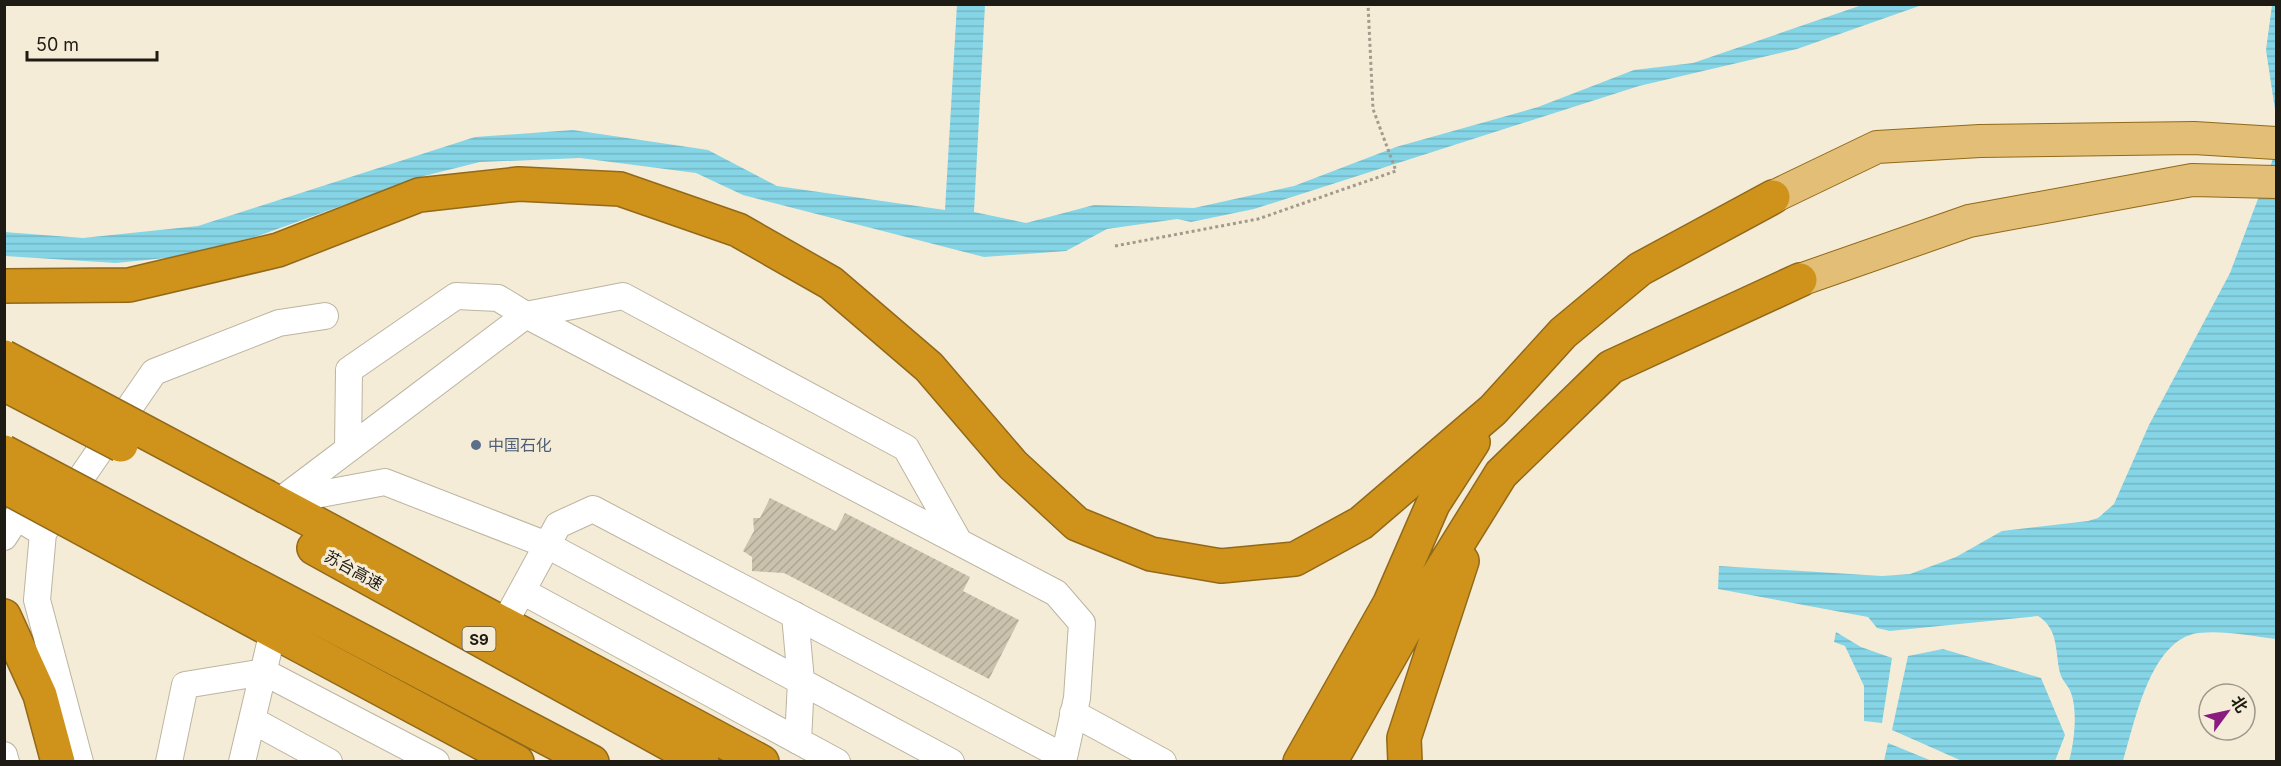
<svg xmlns="http://www.w3.org/2000/svg" width="2281" height="766" font-family="Inter,'Noto Sans SC',sans-serif">
  <style>
    .water { fill: url(#water-rules) }
    .building { fill: url(#building-hatch) }
    .lines { fill: none; stroke-linecap: round; stroke-linejoin: round }
    .minor-casing { stroke: #bcb4a0; stroke-width: 28 }
    .major-casing { stroke: #916919; stroke-width: 34 }
    .highway-casing { stroke: #916919; stroke-width: 36 }
    .path { stroke: #a19b8c; stroke-width: 3; stroke-dasharray: 3 3; stroke-linecap: butt }
    .minor { stroke: #fff; stroke-width: 26 }
    .major { stroke: #e2be77; stroke-width: 32 }
    .highway { stroke: #cf931c; stroke-width: 33 }
    .highway-bridge-casing { stroke: #916919; stroke-width: 36; stroke-linecap: butt }
    .highway-bridge { stroke: #cf931c; stroke-width: 33 }
    .service-dot { fill: #5c6f8a; stroke: #f5ecd8; stroke-width: 2 }
    .labels { text-anchor: middle; dominant-baseline: central; stroke-width: 6; stroke-linejoin: round; paint-order: stroke }
    .shield { fill: #f5ecd8; stroke: #5e5a4f; stroke-width: 1.5 }
    .shield-label { font-size: 15px; font-weight: bold; fill: #1e1b14 }
    .service-label { font-size: 16px; fill: #4e5e75; stroke: #f5ecd8; text-anchor: start }
    .street-label { font-size: 16px; fill: #1e1b14; stroke: #f5ecd8 }
  </style>
  <defs>
    <pattern id="water-rules" width="6" height="5" patternUnits="userSpaceOnUse" patternTransform="scale(1.5)"><rect width="6" height="5" fill="#85d5e6"/><path d="M0 2.5h6" fill="none" stroke="#72b6c4"/></pattern>
    <pattern id="building-hatch" width="6" height="6" patternUnits="userSpaceOnUse" patternTransform="scale(1.5)"><rect width="6" height="6" fill="#cbc2ae"/><path d="M-1 1l2-2M0 6l6-6M5 7l2-2" fill="none" stroke="#aea695"/></pattern>
  </defs>
  <rect width="100%" height="100%" fill="#f5ecd8"/>
  <path class="water" d="M957 4 985 5 974 212 1026 223 1094 205 1194 208 1294 186 1396 147 1538 107 1634 70 1693 63 1862 5H1922L1797 49 1639 86 1254 209 1191 222 1177 219 1107 229 1066 251 984 257 743 195 696 173 580 158 480 162 424 176 258 236 176 257 116 263 5 256 4 232 83 238 198 226 475 137 573 130 708 150 777 186 945 210Z
    M2272 5H2276V116L2266 50Z
    M2276 151V639C2251 636 2224 630 2198 633 2150 640 2135 722 2123 761H2069C2074 744 2078 711 2071 693 2069 686 2062 681 2060 673 2055 652 2059 629 2038 616L1890 631 1877 628 1868 617 1718 589 1719 566 1882 576 1910 574 1956 557 2002 531 2088 521 2098 518 2114 504 2149 425 2230 273Z
    M1836 632 1861 647 1892 658 1882 723 1864 721V686L1845 646 1834 642Z
    M1943 649 2041 678 2065 735 2055 761H1962L1892 730 1908 656Z
    M1888 743 1932 761H1884Z"/>
  <path class="building" d="M770 498 836 531 845 513 970 577 963 591 1019 620 989 679 784 573 752 571V557L743 551 754 531 753 518H760Z"/>
  <g class="lines">
    <defs>
      <path id="minor" d="M348 449 349 370 456 296 498 298 526 315 623 296 906 448 959 542
        M283 501 385 482 547 545 951 762
        M277 503 526 315 1056 593 1082 623 1077 698 1063 762
        M4 537 17 517 43 533
        M522 591 837 762
        M795 615 801 681 798 741
        M504 624 558 525 593 509 1064 757
        M1073 713 1163 762
        M252 720 329 762
        M4 755 6 762
        M80 762 37 600 43 533 154 372 279 323 325 316
        M169 762 185 685 264 672 436 762
        M242 762 273 631"/>
      <path id="major" d="M1773 197 1877 147 1980 141 2194 138 2276 143
        M1800 280 1969 221 2192 180 2276 182"/>
      <path id="highway" d="M4 286 129 285 278 250 419 195 519 184 620 189 738 230 831 283 929 367 1013 465 1077 524 1151 554 1221 566 1295 559 1361 523 1493 410 1563 333 1640 269 1773 197
        M267 497 762 762
        M314 548 702 762
        M227 570 592 762
        M215 600 517 762
        M4 616 40 695 58 762
        M1300 762 1390 603 1433 504 1473 442
        M1330 762 1411 619 1501 474 1611 367 1800 280
        M1405 762 1404 738 1462 561"/>
    </defs>
    <use href="#minor" class="minor-casing"/>
    <use href="#major" class="major-casing"/>
    <use href="#highway" class="highway-casing"/>
    <path class="path" d="M1115 246 1258 219 1396 171 1373 109 1368 4"/>
    <use href="#minor" class="minor"/>
    <use href="#major" class="major"/>
    <use href="#highway" class="highway"/>
    <defs>
      <path id="highway-bridge" d="M4 357 267 497
        M4 384 121 445
        M4 452 227 570
        M4 486 215 600"/>
    </defs>
    <use href="#highway-bridge" class="highway-bridge-casing"/>
    <use href="#highway-bridge" class="highway-bridge"/>
  </g>
  <circle class="service-dot" cx="476" cy="445" r="6"/>
  <g class="labels">
    <rect class="shield" x="462.5" y="627" width="33" height="24" rx="4.5"/>
    <g class="shield-label">
      <text x="479" y="639">S9</text>
    </g>
    <g class="service-label">
      <text x="488" y="445">中国石化</text>
    </g>
    <g class="street-label">
      <text transform="translate(354 570) rotate(29)">苏台高速</text>
    </g>
  </g>
  <rect width="2281" height="766" fill="none" stroke="#1e1b14" stroke-width="12"/>
  <g transform="translate(2227 712) rotate(57)"><circle r="28" fill="#f5ecd8" stroke="#9f988a" stroke-width="1.5"/>
  <path d="M0-4.5L10 22L0 15L-10 22Z" fill="#8a1c80"/>
  <text y="-9" font-size="16" font-weight="bold" text-anchor="middle" fill="#1e1b14">北</text>
  </g>
  <path d="M27 51v9h130v-9" fill="none" stroke="#1e1b14" stroke-width="3"/>
  <text x="36" y="51" font-size="18" fill="#1e1b14" stroke="#f5ecd8" stroke-width="4.5" paint-order="stroke">50 m</text>
</svg>
